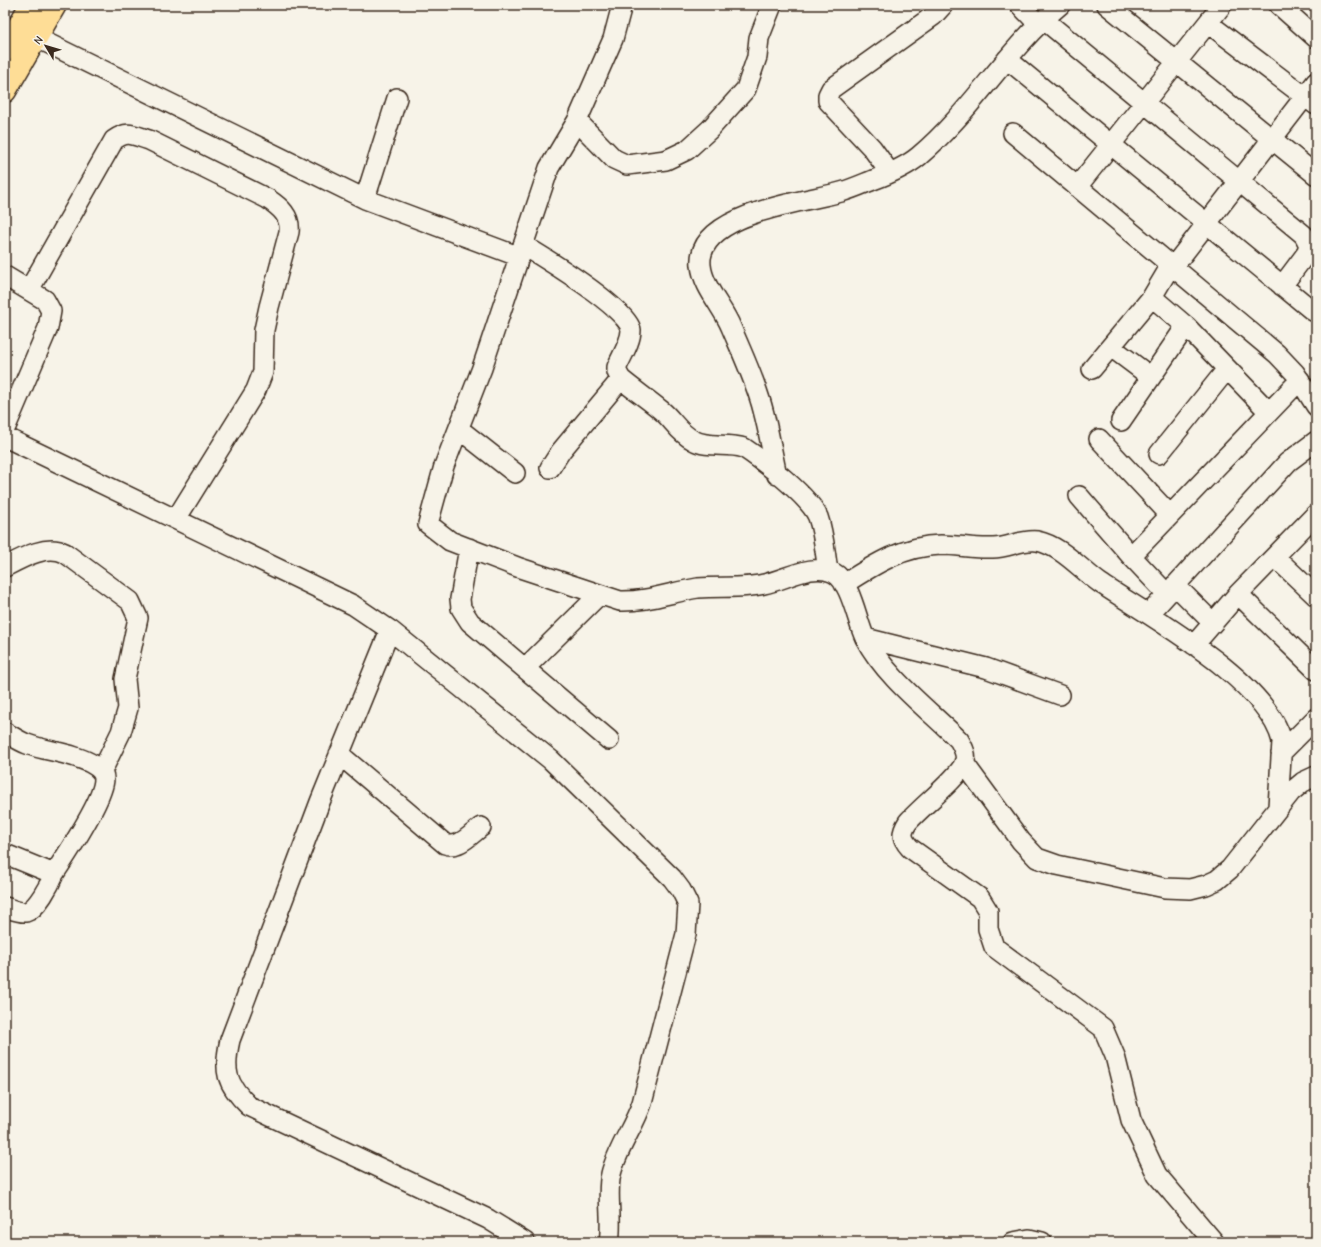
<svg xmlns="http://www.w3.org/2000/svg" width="1321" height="1247" font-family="'Comic Neue',sans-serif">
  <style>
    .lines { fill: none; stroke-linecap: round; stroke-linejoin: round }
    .minor-casing { stroke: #3b2a1e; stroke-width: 22 }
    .major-casing { stroke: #3b2a1e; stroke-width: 25 }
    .minor { stroke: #f7f3e8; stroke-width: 19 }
    .major { stroke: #fedd96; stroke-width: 22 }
  </style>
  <rect width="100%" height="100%" fill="#f7f3e8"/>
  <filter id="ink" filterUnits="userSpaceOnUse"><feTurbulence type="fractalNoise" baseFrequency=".025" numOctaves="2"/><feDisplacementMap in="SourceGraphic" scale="8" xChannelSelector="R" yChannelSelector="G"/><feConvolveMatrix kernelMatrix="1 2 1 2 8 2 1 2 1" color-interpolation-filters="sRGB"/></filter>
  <g filter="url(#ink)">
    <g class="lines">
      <defs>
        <path id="minor" d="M622 5 613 39 577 121 549 168 482 368 444 466 428 524 450 541 520 568 620 601C646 602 672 592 698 588 719 586 743 589 764 584 785 580 813 562 834 573 851 582 857 622 865 638 885 677 929 710 959 740 963 747 968 756 964 764 957 779 921 807 908 822 901 833 901 838 910 848L980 898 988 911V929L994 947 1103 1028 1115 1056 1131 1120 1157 1175 1214 1242
          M1020 5 1038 24
          M1107 5 1316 175
          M1279 5 1316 38
          M1043 19 1304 235 1309 245 1306 254 1282 286
          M1208 23 1316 105
          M23 31 365 199 520 257
          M1007 59 1313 311
          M577 121 614 159 627 165 666 160 687 150 710 129 746 89 757 57 759 38 772 5
          M1013 133 1277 354 1295 373 1316 406
          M890 173 872 148 828 101V95L831 89 933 16 943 5
          M1077 187 1222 5
          M365 199 397 98
          M523 245C543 257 629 309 631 330 631 342 621 357 617 367V372L621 379 561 451 550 468
          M1171 265 1152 297 1186 326 1269 412
          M1173 267 1316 82
          M5 276 45 300 51 311 48 328 5 429
          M29 290 114 140C128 130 133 135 149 140L268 199C280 207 291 216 289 232L269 307 264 330 263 372 256 390 176 519
          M1111 347 1151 377
          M1092 369 1152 297
          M621 379C634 390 649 400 662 411 673 420 679 433 693 440 708 449 728 442 744 448 762 460 810 497 818 517 824 534 825 553 828 571
          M1121 421 1186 326
          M459 429 515 473
          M5 437 353 605 390 630 320 802 230 1040C223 1071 226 1084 249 1106L488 1219 525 1242
          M1099 439 1170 515
          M1159 454 1227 369
          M777 475C772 453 769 432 763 410 756 382 742 353 731 327 723 307 703 287 701 265 696 213 806 202 841 192 852 189 863 184 873 180 889 174 906 167 919 156 972 111 1007 49 1060 5
          M1079 496 1131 556 1167 594
          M469 548 460 599 461 608 470 622 609 740
          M1131 556 1300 380
          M1275 557 1316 596
          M5 567C22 558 46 544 65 553L130 601 138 618 125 679 128 708 121 732 102 771
          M844 584C875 564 903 546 941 545 958 545 975 549 993 548 1008 548 1022 539 1037 541 1062 546 1080 569 1100 583 1150 617 1267 680 1282 741L1278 807
          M1175 585 1213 623
          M1238 594 1316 670
          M1150 613 1288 462 1316 441
          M390 630 551 760 672 878 681 890 688 904 686 934 642 1103C634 1127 617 1149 611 1174 606 1194 613 1219 609 1242
          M865 638 986 668 1060 695
          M1194 645 1238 594 1316 514
          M525 668 599 595
          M5 732C12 736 19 741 27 744 48 752 74 753 94 765 99 768 104 773 104 779 104 799 66 856 54 874
          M1281 753 1316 718
          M339 754 445 844C459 849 471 834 481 827
          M964 763 1021 841 1037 858 1057 865 1165 888 1190 889 1206 885 1217 880 1230 869 1291 792 1303 782 1316 776
          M5 854 54 874C50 884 37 909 26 912 20 913 11 909 5 907
          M1013 1242 1029 1239 1042 1242"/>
        <path id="major" d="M5 50 31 5
          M5 91 55 5"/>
      </defs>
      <use href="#minor" class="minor-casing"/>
      <use href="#major" class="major-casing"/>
      <use href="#minor" class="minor"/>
      <use href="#major" class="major"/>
    </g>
  </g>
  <rect width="1321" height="1247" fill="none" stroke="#f7f3e8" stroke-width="20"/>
  <rect x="10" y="10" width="1301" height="1227" fill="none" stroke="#3b2a1e" stroke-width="1.5" filter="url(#ink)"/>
  <g transform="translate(46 46) rotate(308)" stroke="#f7f3e8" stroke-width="3" paint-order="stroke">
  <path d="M0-3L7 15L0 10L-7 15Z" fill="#3b2a1e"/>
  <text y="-6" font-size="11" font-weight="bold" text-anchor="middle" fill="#3b2a1e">N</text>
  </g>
</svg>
